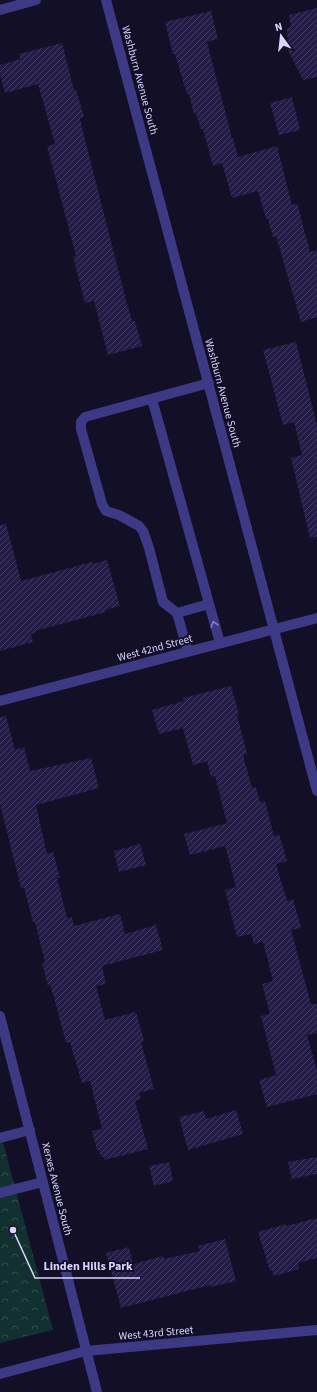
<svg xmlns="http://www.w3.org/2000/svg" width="317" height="1392" font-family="'Source Sans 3',sans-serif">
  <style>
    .park { fill: url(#park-crowns) }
    .building { fill: url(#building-hatch) }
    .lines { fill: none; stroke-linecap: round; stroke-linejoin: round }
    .minor { stroke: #3d3a85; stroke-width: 10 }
    .oneway { stroke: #837fbc }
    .labels { text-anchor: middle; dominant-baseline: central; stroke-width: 4; stroke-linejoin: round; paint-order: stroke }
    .street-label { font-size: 11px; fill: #d9d4ff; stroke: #130f26 }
    .leader { fill: none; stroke: #d9d4ff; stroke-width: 1.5 }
    .callout-dot { fill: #d9d4ff; stroke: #130f26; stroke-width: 1.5 }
    .callout-label { font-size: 12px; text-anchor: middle; font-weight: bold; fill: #d9d4ff; stroke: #130f26; stroke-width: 4; stroke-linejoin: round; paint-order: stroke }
  </style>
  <defs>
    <pattern id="park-crowns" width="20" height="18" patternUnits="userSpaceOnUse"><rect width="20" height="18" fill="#12302f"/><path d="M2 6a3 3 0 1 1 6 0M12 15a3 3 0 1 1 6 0" fill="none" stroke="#344d4e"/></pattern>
    <pattern id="building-hatch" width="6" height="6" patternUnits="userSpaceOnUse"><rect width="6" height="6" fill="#241b47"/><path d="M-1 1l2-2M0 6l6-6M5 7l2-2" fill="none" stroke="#433b63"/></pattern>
  </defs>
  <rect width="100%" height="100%" fill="#130f26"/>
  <path class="park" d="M0 1131 53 1330 0 1343Z"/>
  <path class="building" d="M317 8V77L303 80 288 50 287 28 291 27 289 15Z
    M211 11 218 39 207 42 232 138H233L238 157 277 146 292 205 297 203 310 252 317 250V317L301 322 276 236 273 237 268 219H266L258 191 232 198 222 163 213 166 203 129 201 130 196 113 194 114 189 94H187L175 54H173L165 22Z
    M62 43 74 90 76 89 84 117 80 118 83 132 126 300 132 321H135L142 346 108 355 94 301 85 303 73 257 76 256 47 146 55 144 38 84 5 93 0 75V65L20 59 19 54Z
    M292 97 300 130 279 135 270 103Z
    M296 342 317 425V537L310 538 291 458 302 455 294 422 283 425 263 350Z
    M6 524 21 581 92 562 93 564 107 560 120 606 105 610 106 612 35 631 36 632 31 634 33 642 0 651V525Z
    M231 686 239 714 237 715 247 754 243 755 252 788 256 787 260 802 265 801 274 836 279 834 287 861 276 864 287 901 293 899 301 928 291 930 311 1004H317V1033L307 1035 317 1071V1094L267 1107 259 1080 276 1075 261 1016 270 1014 262 984 273 981 263 942 254 944 251 934 237 937 225 890 236 887 225 846 190 855 184 834 227 823 215 776 211 777 207 761 193 765 183 728 159 734 152 710 184 701 183 698Z
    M6 716 15 750 24 747 30 771 91 758 99 788 36 805 47 854 53 852 60 878H57L67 918 72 917 74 926 120 914 125 934 156 925 163 950 102 966 106 984 96 986 105 1020 136 1012 144 1041 141 1042 154 1089 139 1093 141 1099 135 1101 148 1149 104 1160V1157H101L99 1150H97L92 1131 102 1129 90 1081 82 1083 70 1042 66 1043 54 997 50 985 48 986 42 963 45 962 35 922H33L24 888H21L0 804V717Z
    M140 844 146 865 119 872 114 851Z
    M236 1110 243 1134 188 1150 179 1117 204 1111 206 1119Z
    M317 1157V1174L292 1179 288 1162Z
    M169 1162 173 1181 154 1186 149 1166Z
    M317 1218V1258L298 1263 299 1269 274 1276 272 1270 270 1271 258 1232 286 1224V1226Z
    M225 1239 236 1281 211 1287 210 1285 121 1308 106 1253 129 1247 133 1264 163 1256 164 1259 200 1251 198 1246Z"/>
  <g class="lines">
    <path class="minor" d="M106 0 317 791
      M0 10 36 0
      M152 399 220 643
      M177 613 209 604
      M188 652 177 613 163 602 149 548 143 531 139 526 119 515 106 511 102 504 81 429V422L85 417 209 383
      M0 701 317 618
      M0 1016 97 1392
      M0 1138 30 1130
      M0 1193 43 1182
      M0 1374 86 1351 317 1330"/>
  </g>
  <defs><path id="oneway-chevron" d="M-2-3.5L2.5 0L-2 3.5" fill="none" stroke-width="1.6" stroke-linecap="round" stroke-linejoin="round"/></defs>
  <use class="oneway" href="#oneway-chevron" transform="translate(214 624) rotate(-106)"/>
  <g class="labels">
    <g class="street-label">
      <text transform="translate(140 80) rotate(75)">Washburn Avenue South</text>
      <text transform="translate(223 393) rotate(75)">Washburn Avenue South</text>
      <text transform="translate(155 648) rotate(-15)">West 42nd Street</text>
      <text transform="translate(57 1189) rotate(76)">Xerxes Avenue South</text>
      <text transform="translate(156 1333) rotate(-5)">West 43rd Street</text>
    </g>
  </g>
  <path class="leader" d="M13 1230L35 1278H140"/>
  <circle class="callout-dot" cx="13" cy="1230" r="4"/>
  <g class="callout-label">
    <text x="88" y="1270">Linden Hills Park</text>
  </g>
  <g transform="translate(281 36) rotate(345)" stroke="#130f26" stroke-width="3" paint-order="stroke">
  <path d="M0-3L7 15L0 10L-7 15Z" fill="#d9d4ff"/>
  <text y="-6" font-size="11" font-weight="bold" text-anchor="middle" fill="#d9d4ff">N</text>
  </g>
</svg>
